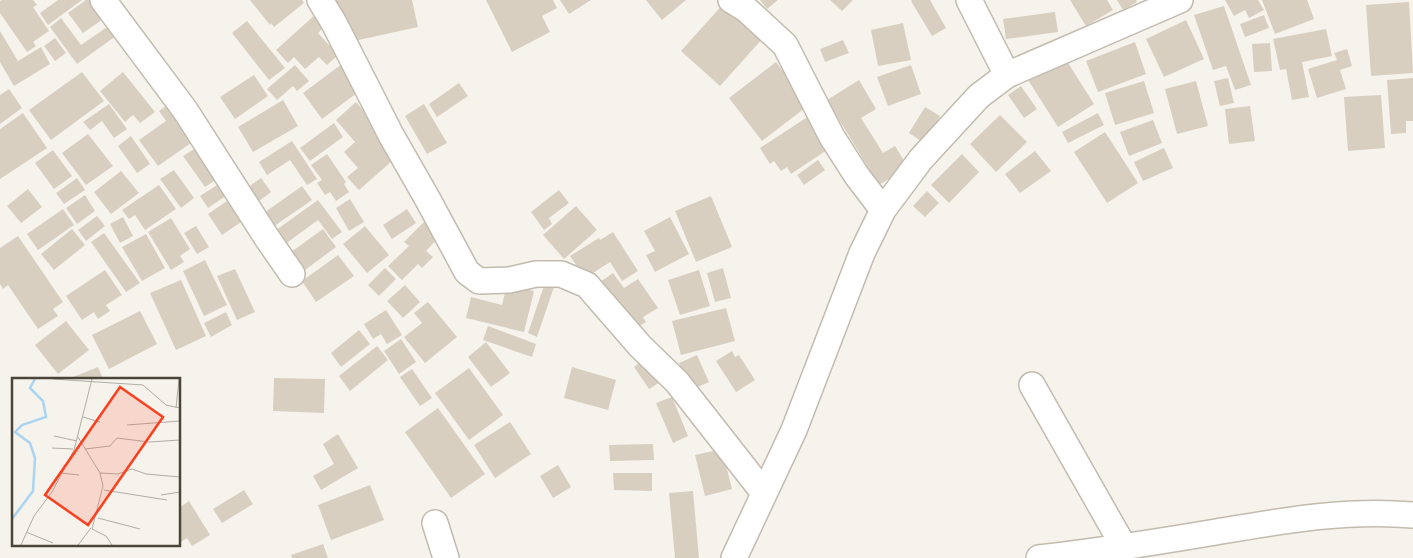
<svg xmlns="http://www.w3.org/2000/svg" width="1413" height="558" font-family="Inter,sans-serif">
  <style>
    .building { fill: #d8cfc1 }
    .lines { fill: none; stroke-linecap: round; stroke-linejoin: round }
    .minor-casing { stroke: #c2bbae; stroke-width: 28 }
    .minor { stroke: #fff; stroke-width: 25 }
    .inset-river { fill: none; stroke: #a9d4f2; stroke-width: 2.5 }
    .inset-road { fill: none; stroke: #b2ada4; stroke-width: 1 }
    .view { fill: #fc3f1d; fill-opacity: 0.15; stroke: #fc3f1d; stroke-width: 2.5 }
    .inset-edge { fill: none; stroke: #4b4439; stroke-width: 2.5 }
  </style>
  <rect width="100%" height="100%" fill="#f6f3ec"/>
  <path class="building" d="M2 0H33L37 5 33 7 49 31 33 42 36 46 27 52 0 13V1Z
    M58 0H82L48 25 40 13Z
    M86 0H98L109 15 83 33 68 13Z
    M250 0H302L304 3 274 27 271 23 270 25Z
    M336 0H412L418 27 345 43Z
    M486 0H553L557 8 542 16 550 32 512 52Z
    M560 0H591L569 14Z
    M646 0H686L662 20Z
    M760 0H778L767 9Z
    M830 0H853L842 11Z
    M912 0H930L946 28 932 36 911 1Z
    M1070 0H1107L1113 10 1086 26Z
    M1117 0H1136L1137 2 1123 10Z
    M1225 0H1258L1264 10 1249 18 1245 10 1234 16Z
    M1262 0H1307L1314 19 1275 34Z
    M725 2 764 37 720 86 681 51Z
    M1409 2 1413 73 1371 76 1366 5Z
    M1224 6 1251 85 1235 90 1226 66 1213 70 1194 15Z
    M1055 12 1058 32 1006 39 1003 19Z
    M317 13 327 24 318 33 338 55 327 65 319 57 305 69 294 57 288 63 276 50Z
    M1264 15 1269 28 1245 37 1240 24Z
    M61 18 81 45 113 23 120 33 77 64 50 27Z
    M1186 20 1204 59 1164 77 1146 39Z
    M247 21 285 68 269 80 232 33Z
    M903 23 911 60 878 66 871 30Z
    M1326 29 1332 56 1302 62 1309 97 1292 100 1286 69 1280 70 1273 39Z
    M0 31 18 61 41 47 50 64 14 86 0 62Z
    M55 38 66 53 55 61 44 46Z
    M843 40 849 53 825 62 820 49Z
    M1135 42 1146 74 1098 92 1086 61Z
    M1270 43 1272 71 1254 72 1252 44Z
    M1347 49 1352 66 1340 70 1346 89 1317 98 1308 69 1337 60 1334 53Z
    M1065 58 1094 104 1058 127 1028 80Z
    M776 62 809 105 762 141 729 98Z
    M342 64 361 90 322 119 303 93Z
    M295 65 309 81 297 91 293 86 277 100 267 89Z
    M911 65 921 94 888 106 877 77Z
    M82 72 104 101 51 140 29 110Z
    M123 72 155 112 140 123 133 115 125 122 100 91Z
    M254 75 268 96 235 119 220 97Z
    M1228 78 1234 103 1220 106 1214 81Z
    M1413 78V121H1406V133L1391 134 1387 80Z
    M859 80 876 109 861 118 883 153 895 146 908 167 879 185 827 100Z
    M1144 81 1154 113 1115 125 1105 93Z
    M1196 81 1208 126 1177 134 1165 89Z
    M459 83 468 96 437 117 429 104Z
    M1021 86 1037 109 1024 118 1008 95Z
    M9 89 22 108 0 124V95Z
    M1381 95 1385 148 1348 151 1344 97Z
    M283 100 298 126 253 152 238 127Z
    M173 101 198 138 158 166 139 140 166 121 159 111Z
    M356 102 401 153 359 190 347 177 358 168 344 152 355 142 336 120Z
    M109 104 127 129 114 138 102 121 90 130 83 122Z
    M424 104 447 143 427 154 405 116Z
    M1250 106 1255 141 1229 144 1225 109Z
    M925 107 940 116 924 143 909 133Z
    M23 113 47 148 0 179V129Z
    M1098 113 1104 125 1068 143 1062 132Z
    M812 114 833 146 791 174 787 167 781 171 774 161 770 164 760 148Z
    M1000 115 1027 142 996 172 970 144Z
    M1153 120 1162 143 1129 156 1120 132Z
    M334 123 343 137 310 161 300 148Z
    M1105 132 1138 183 1107 203 1074 152Z
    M88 134 113 166 86 185 62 153Z
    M131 136 150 164 137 173 118 146Z
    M292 141 317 179 307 185 290 160 267 175 259 162Z
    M202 144 223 175 205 187 183 156Z
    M1164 148 1173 168 1143 181 1134 162Z
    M53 150 72 176 54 189 35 163Z
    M1035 151 1051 171 1020 193 1005 174Z
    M327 154 346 182 344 184 349 192 336 201 330 192 325 195 317 183 322 180 311 165Z
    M962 154 979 172 949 203 931 185Z
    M818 160 825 170 804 185 797 175Z
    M174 170 194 198 181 208 160 179Z
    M121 171 139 193 111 214 94 192Z
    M77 178 85 190 64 204 56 193Z
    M261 178 271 192 258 202 247 188Z
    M225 180 233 191 208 208 200 196Z
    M159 185 176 209 145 230 135 215 129 219 122 210Z
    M302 186 312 200 270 229 261 215Z
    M28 189 42 207 21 223 7 206Z
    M559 190 569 203 549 218 552 224 544 230 531 212Z
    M927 191 939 203 925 217 913 206Z
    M85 195 95 211 77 224 66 208Z
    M711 196 732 247 696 262 675 211Z
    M233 197 247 218 222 235 208 214Z
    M350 199 364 222 349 231 336 208Z
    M318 200 342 232 332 239 318 220 281 247 272 233Z
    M576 206 597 230 564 259 543 235Z
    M63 209 74 225 38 250 27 234Z
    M407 209 416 223 392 239 383 225Z
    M97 216 105 226 86 241 78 230Z
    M123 217 133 236 120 243 110 224Z
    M670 217 689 254 655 272 646 255 655 251 644 231Z
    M171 218 190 249 180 256 184 262 171 270 148 232Z
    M425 221 440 236 426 251 433 257 422 268 418 264 402 280 388 266 409 246 404 242Z
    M196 226 209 247 197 254 184 233Z
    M365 226 389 255 367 273 343 244Z
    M72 229 85 245 54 270 41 254Z
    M323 229 336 247 301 273 287 255Z
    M613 232 638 271 622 281 610 262 585 278 570 256 599 238 600 240Z
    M104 233 140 283 126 292 91 242Z
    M146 234 165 268 142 281 122 247Z
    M18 236 63 302 53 309 58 316 38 329 8 285 3 289 0 284V248Z
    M338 255 354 276 316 302 302 281Z
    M205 260 227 305 204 316 183 271Z
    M385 268 396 279 379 296 368 285Z
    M723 268 731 298 715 302 707 273Z
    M235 269 255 312 237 320 217 276Z
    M105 270 122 295 106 305 110 311 98 319 94 312 82 320 66 296Z
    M699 270 710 306 680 315 668 280Z
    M613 273 624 288 638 279 658 308 643 317 646 322 633 330 600 282Z
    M547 277 556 281 537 337 528 333Z
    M181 280 206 336 176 350 150 293Z
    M405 285 420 302 403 318 387 301Z
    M507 285 534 291 524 332 466 318 471 297 502 305Z
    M428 302 457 337 425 363 404 337 422 323 414 313Z
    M726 308 735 341 681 355 672 321Z
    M386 310 402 335 387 344 381 334 373 339 364 324Z
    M140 311 157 344 109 369 92 335Z
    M226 312 232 325 211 337 204 323Z
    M66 321 89 350 58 374 35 345Z
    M488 326 536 344 532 357 483 340Z
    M359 330 370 344 341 367 331 353Z
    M401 339 416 362 399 374 384 351Z
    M486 342 510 373 491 387 468 357Z
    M377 346 388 360 350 391 339 376Z
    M732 351 735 357 739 355 755 380 736 392 716 361Z
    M697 355 709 382 691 390 679 363Z
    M641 361 665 379 649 389 634 367Z
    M98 367 103 379H68Z
    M572 367 616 380 608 410 564 398Z
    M469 368 503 415 469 440 435 393Z
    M412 369 432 398 420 406 400 377Z
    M274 378 325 379 324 413 273 411Z
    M672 397 688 436 673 443 656 403Z
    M438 408 485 474 451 498 405 432Z
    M510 422 531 454 495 478 474 445Z
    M338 434 358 468 321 490 313 476 334 464 323 444Z
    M653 444 654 460 610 461 609 445Z
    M722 449 732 489 705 496 695 455Z
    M558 465 571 487 553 498 540 476Z
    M613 473H652V491L614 490Z
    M370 485 384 520 331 540 318 505Z
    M244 490 253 504 222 523 213 509Z
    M693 491 699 558H675L669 493Z
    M189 501 210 535 192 546 187 538 179 543V508Z
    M323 544 328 558H292L291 555Z"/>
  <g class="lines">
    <defs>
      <path id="minor" d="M103 0 185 110 267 238 292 274
        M320 0 334 23 391 135 427 198 467 272 479 281 509 280 536 274H561L587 285 640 346 677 382 764 493
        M731 0 747 10 785 45 832 137 857 176 883 210
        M969 0 1007 75
        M1032 385 1124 547
        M435 523 446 558
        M734 558 794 430 862 253 883 210 921 159 979 96 1007 75 1180 0
        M1039 558C1098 551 1157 542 1216 532 1281 521 1347 509 1413 515"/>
    </defs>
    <use href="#minor" class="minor-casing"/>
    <use href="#minor" class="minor"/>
  </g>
  <g transform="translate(12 378)">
    <rect width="168" height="168" fill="#f6f3ec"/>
    <path class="inset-river" d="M0 141 21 113 23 80 18 65 3 54 10 47 34 39 31 23 18 10 23 1"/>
    <path class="inset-road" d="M41 1 131 7 154 27 168 30M164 30 167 1M71 39 88 44M115 47 168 43M42 58 65 63M66 59 88 95 91 108 80 151 94 158 100 167M40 70 61 71M73 71 98 68 105 60 137 64 168 62M49 95 67 97M88 95 106 96 120 91 134 96 168 99M92 112 155 122M149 117 168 114M86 140 128 151M14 154 41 165M9 167 22 138 40 114 62 72 80 1M66 167 79 150"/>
    <path class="view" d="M108 9 151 39 76 147 33 117Z"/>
    <rect width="168" height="168" class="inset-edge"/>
  </g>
</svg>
